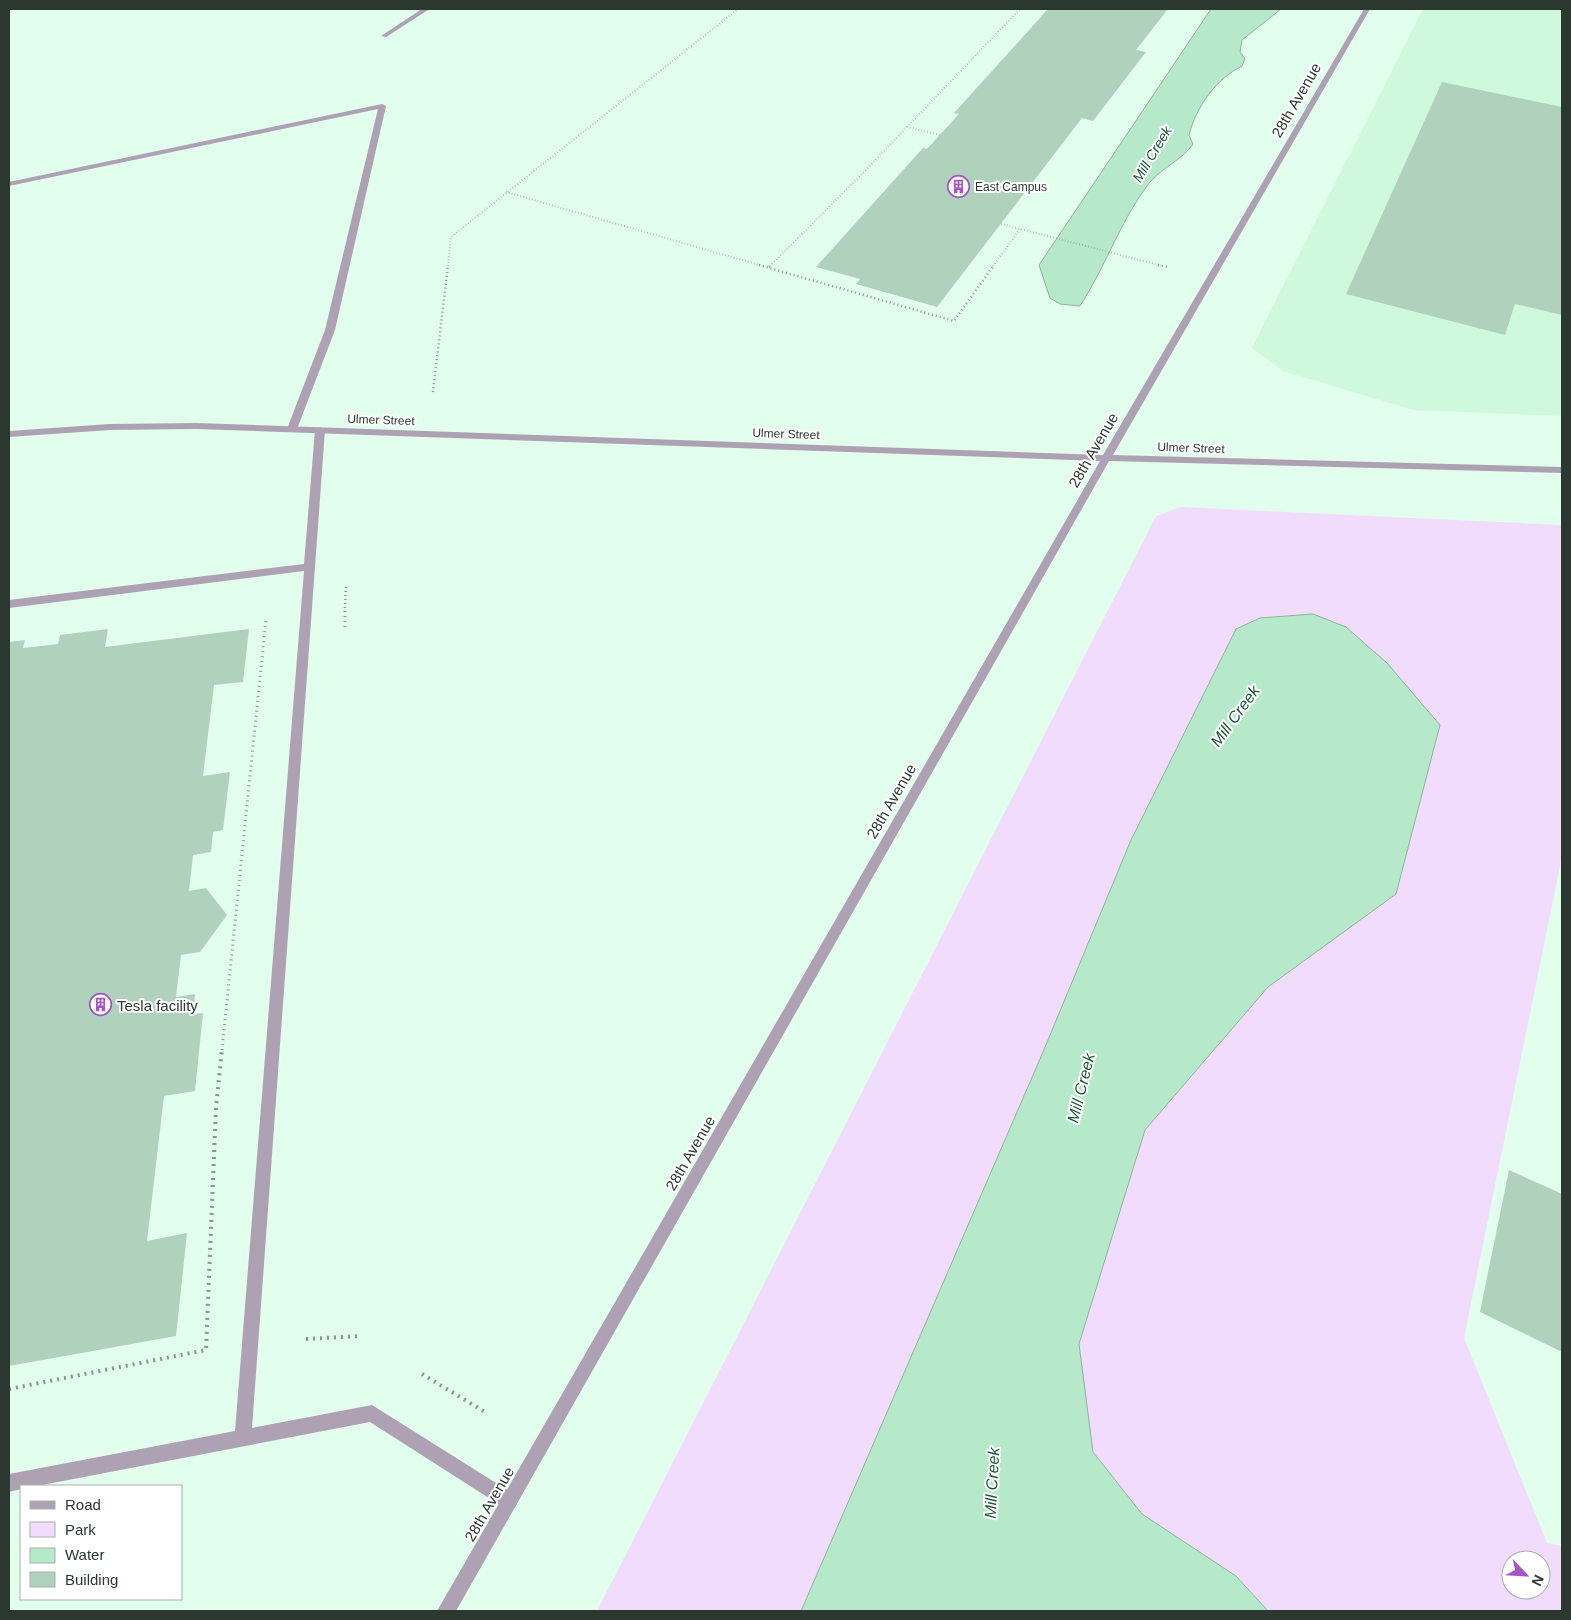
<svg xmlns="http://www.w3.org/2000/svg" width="1571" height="1620" font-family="Arial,sans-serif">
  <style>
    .built { fill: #cef9dd }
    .green { fill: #f2dcfd; fill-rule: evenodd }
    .water { fill: #b6e9c9; stroke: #8cb49b }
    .building { fill: #b0d2bc }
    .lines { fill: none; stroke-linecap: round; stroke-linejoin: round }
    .path-far3 { stroke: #84998c; stroke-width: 2; stroke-dasharray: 0.5 2.5; stroke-linecap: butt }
    .path-far2 { stroke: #84998c; stroke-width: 2.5; stroke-dasharray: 1 3; stroke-linecap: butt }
    .path-far1 { stroke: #84998c; stroke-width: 3; stroke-dasharray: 1 4; stroke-linecap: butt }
    .path { stroke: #84998c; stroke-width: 4; stroke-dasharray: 2 5; stroke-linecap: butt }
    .service { fill: #aea1b4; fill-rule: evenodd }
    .minor { fill: #aea1b4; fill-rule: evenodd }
    .labels { text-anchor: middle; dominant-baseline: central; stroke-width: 4; stroke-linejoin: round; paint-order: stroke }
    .far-poi-label { font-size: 12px; fill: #2a382f; stroke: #fff; text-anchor: start }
    .far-street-label { font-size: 12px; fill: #2a382f; stroke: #fff }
    .far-water-label { font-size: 14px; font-style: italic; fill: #1c5638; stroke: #fff }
    .street-label { font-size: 15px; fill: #2a382f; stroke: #fff }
    .poi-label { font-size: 15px; fill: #2a382f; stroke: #fff; text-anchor: start }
    .water-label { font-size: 16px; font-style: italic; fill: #1c5638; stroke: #fff }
  </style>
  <rect width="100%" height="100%" fill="#e2feec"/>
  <path class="built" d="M1423 9H1562V416L1413 410 1283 371 1252 348Z"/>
  <path class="green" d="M1182 507 1562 525V856L1464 1338 1547 1543 1562 1546V1611H597L1156 516ZM1511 1560H1541V1590H1511Z"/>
  <path class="water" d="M1211 9H1281L1242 40 1240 52 1245 59 1242 66C1216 79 1196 107 1189 135L1193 144C1182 160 1163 167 1150 182 1121 219 1106 266 1080 306L1060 304 1050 298 1039 265Z
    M1313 614 1346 627 1387 663 1440 725 1396 894 1268 987 1145 1130 1079 1344 1093 1452 1142 1514 1236 1576 1268 1611H801L1043 1052 1131 840 1236 629 1260 618Z"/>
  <path class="building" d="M1048 9H1168L1136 50 1146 52 1093 121 1082 118 937 307 856 284 860 279 816 267 923 148 927 149 959 114 954 113Z
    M1442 82 1562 107V315L1515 304 1505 335 1346 294Z
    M108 629 105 647 249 629 243 682 214 685 203 776 230 772 223 830 213 832 211 852 193 855 189 891 206 888 227 915 200 952 181 955 176 997 195 994 193 1014 203 1013 195 1091 164 1096 147 1241 187 1233 176 1336 9 1366V642L25 640 23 648 58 644 60 635Z
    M1509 1170 1562 1194V1352L1480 1312Z"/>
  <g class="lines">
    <path class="path-far3" d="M907 127 940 135
      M506 192 763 266
      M1001 224 1163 266
      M448 266 451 237 738 9
      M770 266 862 174 1020 9
      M993 266 1020 229"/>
    <path class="path-far2" d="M759 265 954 321 994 265
      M1158 265 1167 267
      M769 267 771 265
      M433 392 448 265
      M345 608 346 585"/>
    <path class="path-far1" d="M345 627V607
      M222 1050 266 619"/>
    <path class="path" d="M306 1339 361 1336
      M422 1374 485 1412
      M9 1389 206 1350 216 1108 222 1049"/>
    <path class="service" d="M422 9 428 10 386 37 381 36Z
      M382 104 386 106 335 330 297 429 292 432 287 429 325 330 378 109 9 186V182Z
      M320 427 325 430 252 1428 372 1405 515 1495 518 1501 515 1507 509 1510 503 1507 370 1422 37 1486H21V1489L9 1492V1474L235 1431 304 571 9 608V600L304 564 315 430Z"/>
    <path class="minor" d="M1364 9H1370L1113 455 1562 467V473L1109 461 456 1611H437L1100 461 196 429 110 430 9 437V431L110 424 196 423 1103 455Z"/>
  </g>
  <defs>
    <symbol id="building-ring" viewBox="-11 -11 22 22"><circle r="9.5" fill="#fff" stroke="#a555c6" stroke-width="1.5"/><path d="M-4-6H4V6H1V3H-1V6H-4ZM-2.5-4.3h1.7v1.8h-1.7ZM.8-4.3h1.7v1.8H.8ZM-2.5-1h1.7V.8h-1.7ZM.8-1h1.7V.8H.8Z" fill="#a555c6"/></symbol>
  </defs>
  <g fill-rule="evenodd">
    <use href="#building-ring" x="946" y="174" width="25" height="25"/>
    <use href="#building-ring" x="88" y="992" width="25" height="25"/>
  </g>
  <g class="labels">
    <g class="far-poi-label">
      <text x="975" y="187">East Campus</text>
    </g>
    <g class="far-street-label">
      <text transform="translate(381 420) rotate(2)">Ulmer Street</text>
      <text transform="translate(786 434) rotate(2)">Ulmer Street</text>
      <text transform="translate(1191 448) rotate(2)">Ulmer Street</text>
    </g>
    <g class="far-water-label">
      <text transform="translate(1152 154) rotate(-59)">Mill Creek</text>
    </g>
    <g class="street-label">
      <text transform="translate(1296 100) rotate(-60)">28th Avenue</text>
      <text transform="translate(1093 450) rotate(-60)">28th Avenue</text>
      <text transform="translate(891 801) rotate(-60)">28th Avenue</text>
      <text transform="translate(690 1153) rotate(-60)">28th Avenue</text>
      <text transform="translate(489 1504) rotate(-60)">28th Avenue</text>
    </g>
    <g class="poi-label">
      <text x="117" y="1005">Tesla facility</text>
    </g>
    <g class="water-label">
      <text transform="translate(1235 716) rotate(-54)">Mill Creek</text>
      <text transform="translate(1081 1088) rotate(-76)">Mill Creek</text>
      <text transform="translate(992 1483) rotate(-87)">Mill Creek</text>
    </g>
  </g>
  <rect width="1571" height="1620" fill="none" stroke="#2a382f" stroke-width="20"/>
  <rect x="20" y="1485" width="162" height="115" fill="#ffffff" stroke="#aaafac"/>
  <rect x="30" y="1501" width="25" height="8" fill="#aea1b4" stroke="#aaafac"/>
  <text x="65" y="1510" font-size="15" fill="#2a382f">Road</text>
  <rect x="30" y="1522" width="25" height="15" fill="#f2dcfd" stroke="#aaafac"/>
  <text x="65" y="1535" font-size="15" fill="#2a382f">Park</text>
  <rect x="30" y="1548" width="25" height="15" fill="#b6e9c9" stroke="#aaafac"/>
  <text x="65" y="1560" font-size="15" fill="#2a382f">Water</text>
  <rect x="30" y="1572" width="25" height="15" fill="#b0d2bc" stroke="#aaafac"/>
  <text x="65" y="1585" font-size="15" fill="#2a382f">Building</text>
  <g transform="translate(1526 1575) rotate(115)"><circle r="24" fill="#ffffff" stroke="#aaafac"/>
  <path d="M0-4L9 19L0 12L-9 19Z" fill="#a555c6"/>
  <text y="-8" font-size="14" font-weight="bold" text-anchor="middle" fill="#2a382f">N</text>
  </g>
</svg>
